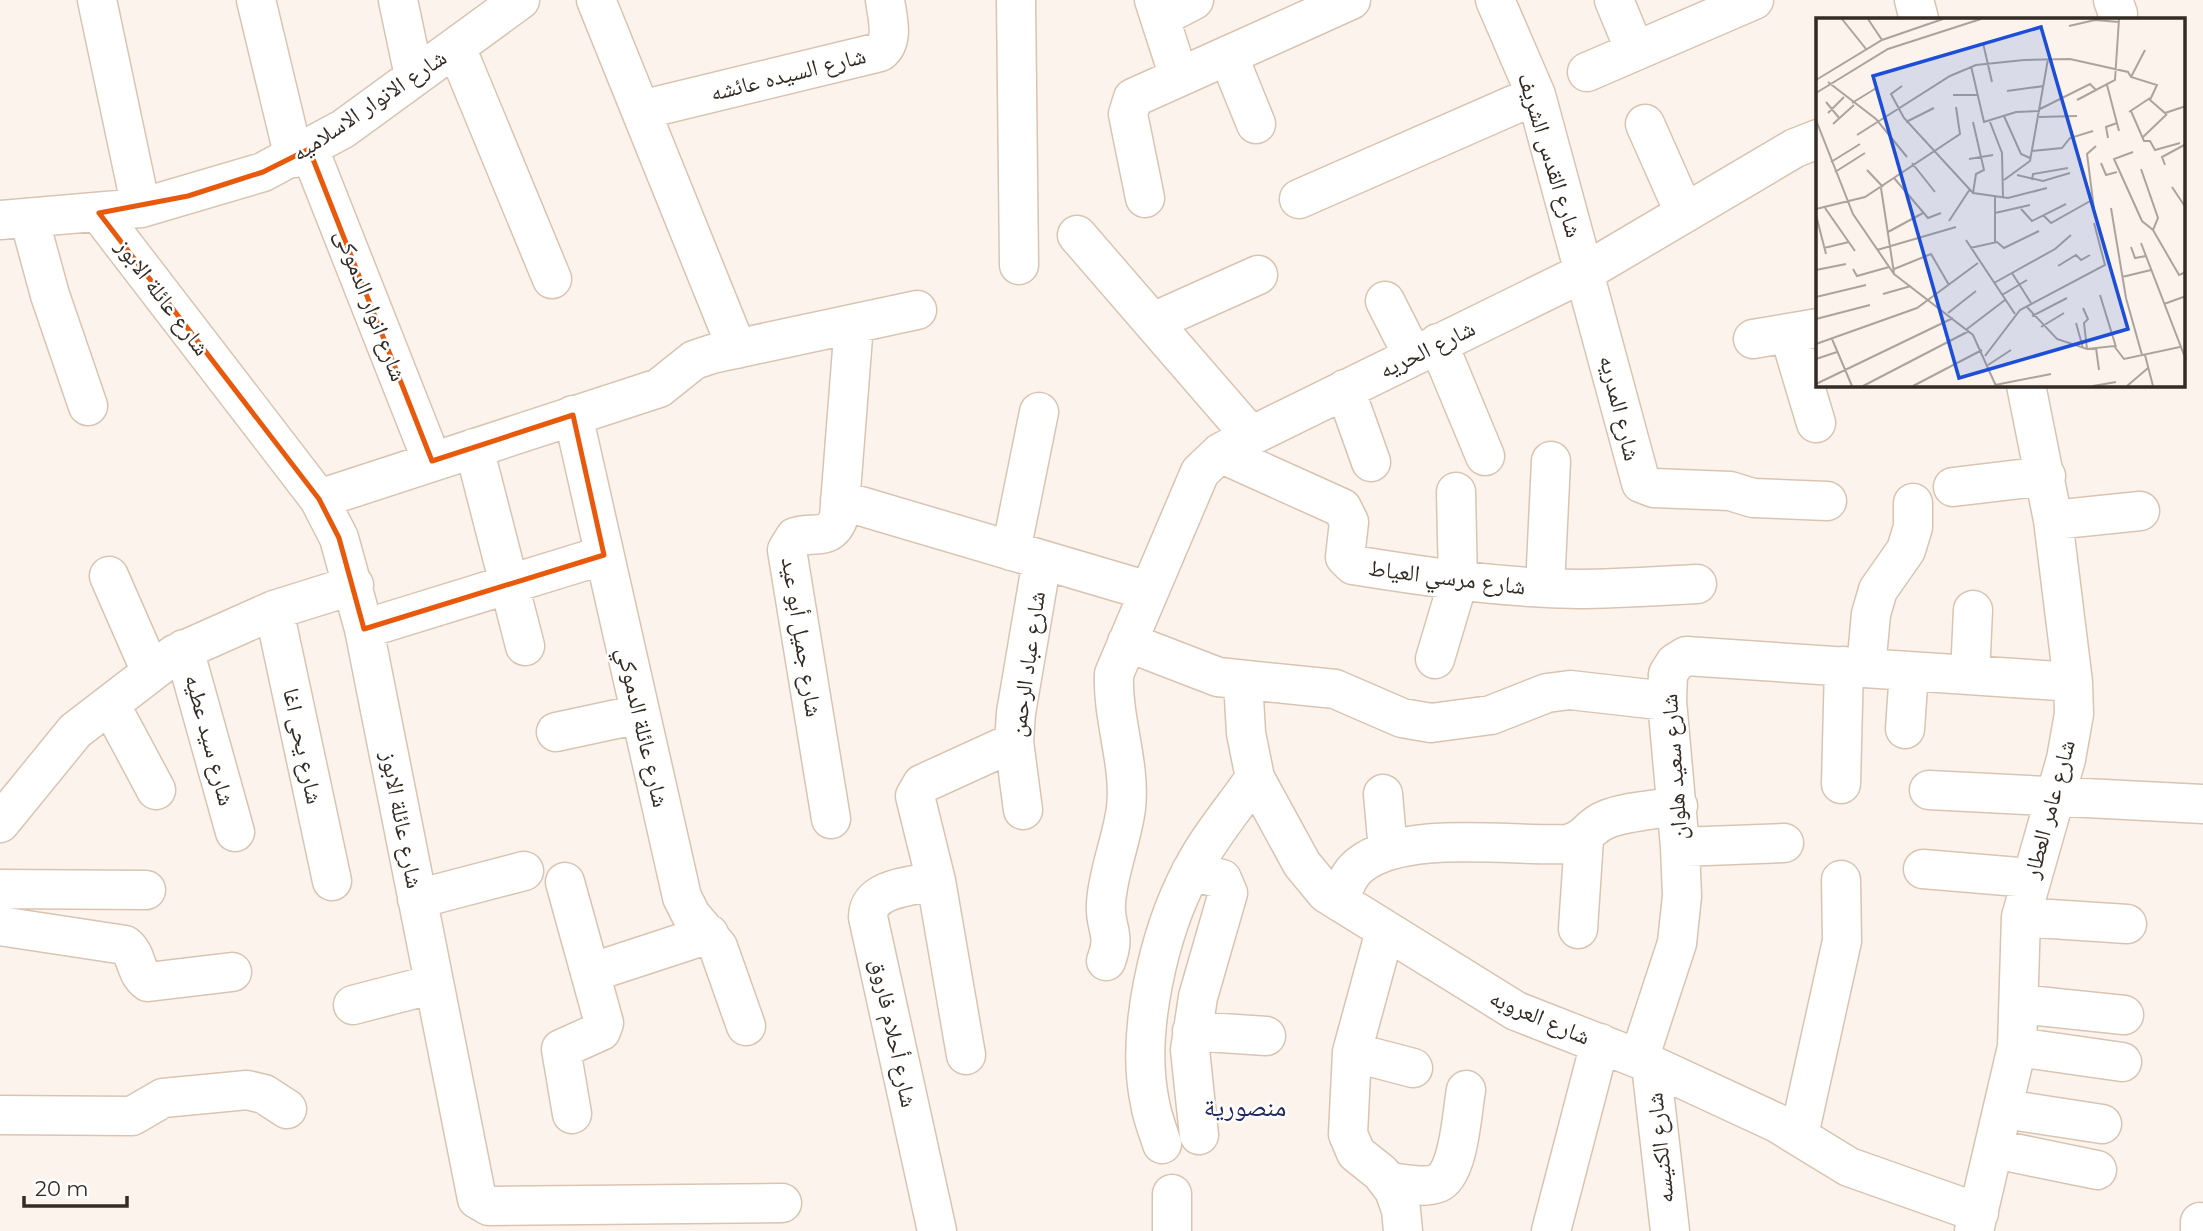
<svg xmlns="http://www.w3.org/2000/svg" width="2203" height="1231" font-family="Montserrat,'Noto Naskh Arabic',sans-serif">
  <style>
    .lines { fill: none; stroke-linecap: round; stroke-linejoin: round }
    .minor-casing { stroke: #d9c4b2; stroke-width: 41 }
    .minor { stroke: #fff; stroke-width: 38 }
    .marked { fill: none; stroke: #e8590c; stroke-width: 5; stroke-linejoin: round }
    .labels { text-anchor: middle; dominant-baseline: central; stroke-width: 5; stroke-linejoin: round; paint-order: stroke }
    .street-label { font-size: 23px; fill: #332b24; stroke: #fff }
    .quarter-label { font-size: 26px; fill: #222a63; stroke: #fff }
    .inset-road { fill: none; stroke: #aca49c; stroke-width: 2 }
    .view { fill: #1d4ed8; fill-opacity: 0.15; stroke: #1d4ed8; stroke-width: 3.5 }
    .inset-edge { fill: none; stroke: #332b24; stroke-width: 3.5 }
  </style>
  <rect width="100%" height="100%" fill="#fcf4ec"/>
  <g class="lines">
    <defs>
      <path id="minor" d="M97 0 141 208
        M256 0 294 158
        M398 0 414 76
        M596 0 737 349
        M1016 0 1019 265
        M1154 0 1179 77
        M1495 0 1536 95 1641 483 1654 488 1730 491 1753 498 1827 501
        M1614 0 1635 51
        M1914 0 1919 19
        M2113 0 2118 14
        M1160 18 1194 0
        M456 47 552 279
        M1228 55 1256 124
        M1587 72 1754 0
        M641 110 880 52C895 40 887 17 885 0
        M1645 124 1684 212
        M309 149 432 461
        M1145 198 1128 114 1133 98 1351 0
        M1299 199 1536 95
        M99 213 319 499 339 538 364 629 477 1199 489 1206 782 1203
        M29 218 50 295 88 406
        M0 220 141 208 263 172 343 129 520 0
        M1077 235 1251 436
        M1385 301 1413 356
        M1153 322 1258 275
        M1789 333 1816 423
        M1753 339 1818 328
        M1438 343 1485 456
        M1345 389 1371 462
        M573 415 682 897 691 915 718 947 746 1026
        M474 448 525 646
        M1220 453 1342 508 1349 522 1345 557 1353 565C1428 577 1502 588 1578 589 1618 589 1658 586 1697 584
        M1953 487 2046 476
        M319 499 659 388 694 360 712 354 917 310
        M840 500 1148 591
        M2053 520 2140 511
        M1011 551 1039 412
        M109 576 151 672
        M1545 587 1551 461
        M274 610 332 881
        M364 629 604 555
        M1127 642 1218 677 1335 689 1402 718 1431 723 1491 715 1547 693 1570 690 1667 701
        M184 649 235 832
        M1435 659 1458 582 1456 492
        M1866 668 1871 614 1878 590 1906 550 1913 527V503
        M1970 675 1973 610
        M1243 680 1246 733 1255 778 1302 864 1326 893 1516 1011 1639 1059 1777 1123 1849 1167 1979 1213
        M110 704 156 790
        M1905 729 1909 671
        M556 732 640 714
        M1841 784 1844 666
        M1929 790 2203 804
        M1383 794 1388 851
        M1023 810 1014 742 1016 713 1042 560
        M831 819 787 550 795 537C814 531 830 542 839 517L854 324
        M0 823 75 731 175 654 274 610 354 585
        M1680 847 1784 843
        M1923 869 2030 878
        M1191 871 1222 879 1228 893 1198 997 1190 1050 1199 1135
        M936 881C913 886 868 887 868 917L937 1231
        M565 882 604 1023 601 1031 561 1049 572 1114
        M0 889 146 890
        M417 899 524 871
        M1340 902C1344 888 1348 874 1360 865 1405 829 1512 847 1568 844 1590 837 1588 827 1605 820 1627 811 1655 810 1678 806
        M2021 917 2127 924
        M0 926 125 945C138 955 134 972 148 982L232 972
        M1578 929 1584 839
        M1385 931 1352 1052 1348 1134 1356 1153 1381 1173 1394 1190 1401 1210 1403 1231
        M1106 961C1117 933 1104 928 1106 903 1108 871 1122 840 1126 808 1131 764 1112 719 1114 674L1200 472 1220 453 1251 436 1585 272 1795 148 1818 139
        M590 973 709 934
        M2020 1004 2124 1015
        M353 1005 434 984
        M1192 1031 1266 1036
        M2017 1047 2122 1062
        M1352 1052 1413 1068
        M966 1055 936 881 915 796 922 784 1014 742
        M1639 1059 1677 943 1682 896 1680 847 1667 701 1668 674 1675 663 1686 656 2073 682
        M1651 1065 1670 1231
        M2004 1109 2102 1124
        M0 1115 132 1116 163 1098 247 1090 264 1094 287 1109
        M1799 1135 1842 941 1841 880
        M1162 1144C1158 1131 1152 1117 1150 1103 1135 1034 1159 931 1192 870 1209 837 1234 808 1255 778
        M1995 1149 2097 1170
        M1388 1182C1402 1183 1424 1189 1438 1183 1459 1174 1462 1112 1466 1090
        M1172 1231V1194
        M1551 1231 1600 1043
        M1974 1231 2017 1047 2021 917 2066 759 2074 714 2073 682 2053 520 2026 385
        M2200 1231V1222"/>
    </defs>
    <use href="#minor" class="minor-casing"/>
    <use href="#minor" class="minor"/>
  </g>
  <path class="marked" d="M309 149 432 461 573 415 604 555 364 629 339 538 319 499 99 213 188 196 263 172Z"/>
  <g class="labels">
    <g class="street-label">
      <text transform="translate(788 74) rotate(-14)">شارع السيده عائشه</text>
      <text transform="translate(369 105) rotate(-34)">شارع الانوار الاسلاميه</text>
      <text transform="translate(1550 155) rotate(73)">شارع القدس الشريف</text>
      <text transform="translate(163 297) rotate(53)">شارع عائلة الابوز</text>
      <text transform="translate(371 305) rotate(69)">شارع انوار الدموكى</text>
      <text transform="translate(1427 349) rotate(-26)">شارع الحريه</text>
      <text transform="translate(1620 408) rotate(76)">شارع المدريه</text>
      <text transform="translate(1447 577) rotate(7)">شارع مرسي العياط</text>
      <text transform="translate(802 637) rotate(81)">شارع جميل أبو عيد</text>
      <text transform="translate(1027 664) rotate(-82)">شارع عباد الرحمن</text>
      <text transform="translate(643 727) rotate(77)">شارع عائلة الدموكي</text>
      <text transform="translate(210 740) rotate(75)">شارع سيد عطيه</text>
      <text transform="translate(303 746) rotate(78)">شارع يحى اغا</text>
      <text transform="translate(1674 767) rotate(-94)">شارع سعيد هلوان</text>
      <text transform="translate(2049 809) rotate(-75)">شارع عامر العطار</text>
      <text transform="translate(402 820) rotate(79)">شارع عائلة الابوز</text>
      <text transform="translate(1540 1017) rotate(23)">شارع العروبه</text>
      <text transform="translate(894 1033) rotate(78)">شارع أحلام فاروق</text>
      <text transform="translate(1660 1148) rotate(-96)">شارع الكنيسه</text>
    </g>
    <g class="quarter-label">
      <text x="1245" y="1107">منصورية</text>
    </g>
  </g>
  <g transform="translate(1816 18)">
    <rect width="369" height="369" fill="#fcf4ec"/>
    <path class="inset-road" d="M26 1 50 31M52 1 66 22M253 8 279 2 303 4M167 25 176 64M155 48 168 104 200 94 224 93M315 59 329 32M0 62 66 22 127 1M12 64 60 101 91 139M291 67 303 113M86 68 75 76 88 100 157 175 192 180 231 170M191 73 228 68M0 75 72 31 165 1M137 77H161M261 82 280 72M10 84 24 101M36 85 62 69M224 91 274 66 280 72 299 62 303 1M315 93 328 123H334L339 132 364 125M313 94 334 80M12 95 28 79M188 98 205 136 214 140M223 99 261 98M0 102 37 196 78 256 157 317 180 368M90 104 118 90M157 104 168 152 160 156 157 175M174 104 186 135 187 180M17 106 38 87M41 117 134 58 160 47 208 42 254 41 312 54 315 59 341 67 334 82 349 95 370 88M292 120 290 109 301 105M326 120 351 96M216 133 246 130 254 120 277 113M317 134 298 141 326 203 337 212M153 141 177 137M15 144 44 126M96 145 119 174M285 145 290 157 301 154M349 147 346 139 370 126M325 151 342 200 337 212 363 257 370 254M51 152 67 169M19 154 49 135M201 157 227 163 254 155M78 160 112 200 125 195M188 162 214 143 232 41M216 162 217 156 252 150M356 169 370 190M65 170 78 255M9 190 39 233M295 190 310 280 326 337M0 191 49 179 144 116 140 89M205 191 216 203 250 186M278 191 271 136 280 128M179 195 214 187M0 197 10 236M227 197 235 205 276 182M133 203 154 171M72 214 107 195M150 222 199 296M179 225V179M325 225 370 342M315 229 319 240 330 238M8 230 33 224M154 230 181 224 188 230 223 213M61 232 140 209M242 248 260 237 265 242 274 237M37 251 41 258 73 249M78 251 115 236 133 267M0 252 30 246M196 255 215 285M306 259 335 252M178 265 239 231 255 217M67 276 95 268M186 277 211 262M284 277 300 329M0 279 50 267M348 286 370 278M210 288 241 321 271 331 298 328 308 341 364 329M267 290 272 301 268 305 271 331M132 295 160 273M216 298 251 280M0 301 54 287M260 305 267 330M225 309 248 295M151 311 189 282M16 321 36 368M0 326 101 290 162 245M280 330 283 352M329 337 337 368M169 338 204 292 289 247 278 205M0 341 21 334M172 347 195 332M0 366 137 300M179 367 235 356M47 368 153 313M97 368 166 332M277 368 300 364M311 368 332 350"/>
    <path class="view" d="M225 9 312 311 143 360 57 58Z"/>
    <rect width="369" height="369" class="inset-edge"/>
  </g>
  <path d="M24 1196v10h103v-10" fill="none" stroke="#332b24" stroke-width="3.5"/>
  <text x="35" y="1196" font-size="21" fill="#332b24" stroke="#ffffff" stroke-width="5" paint-order="stroke">20 m</text>
</svg>
